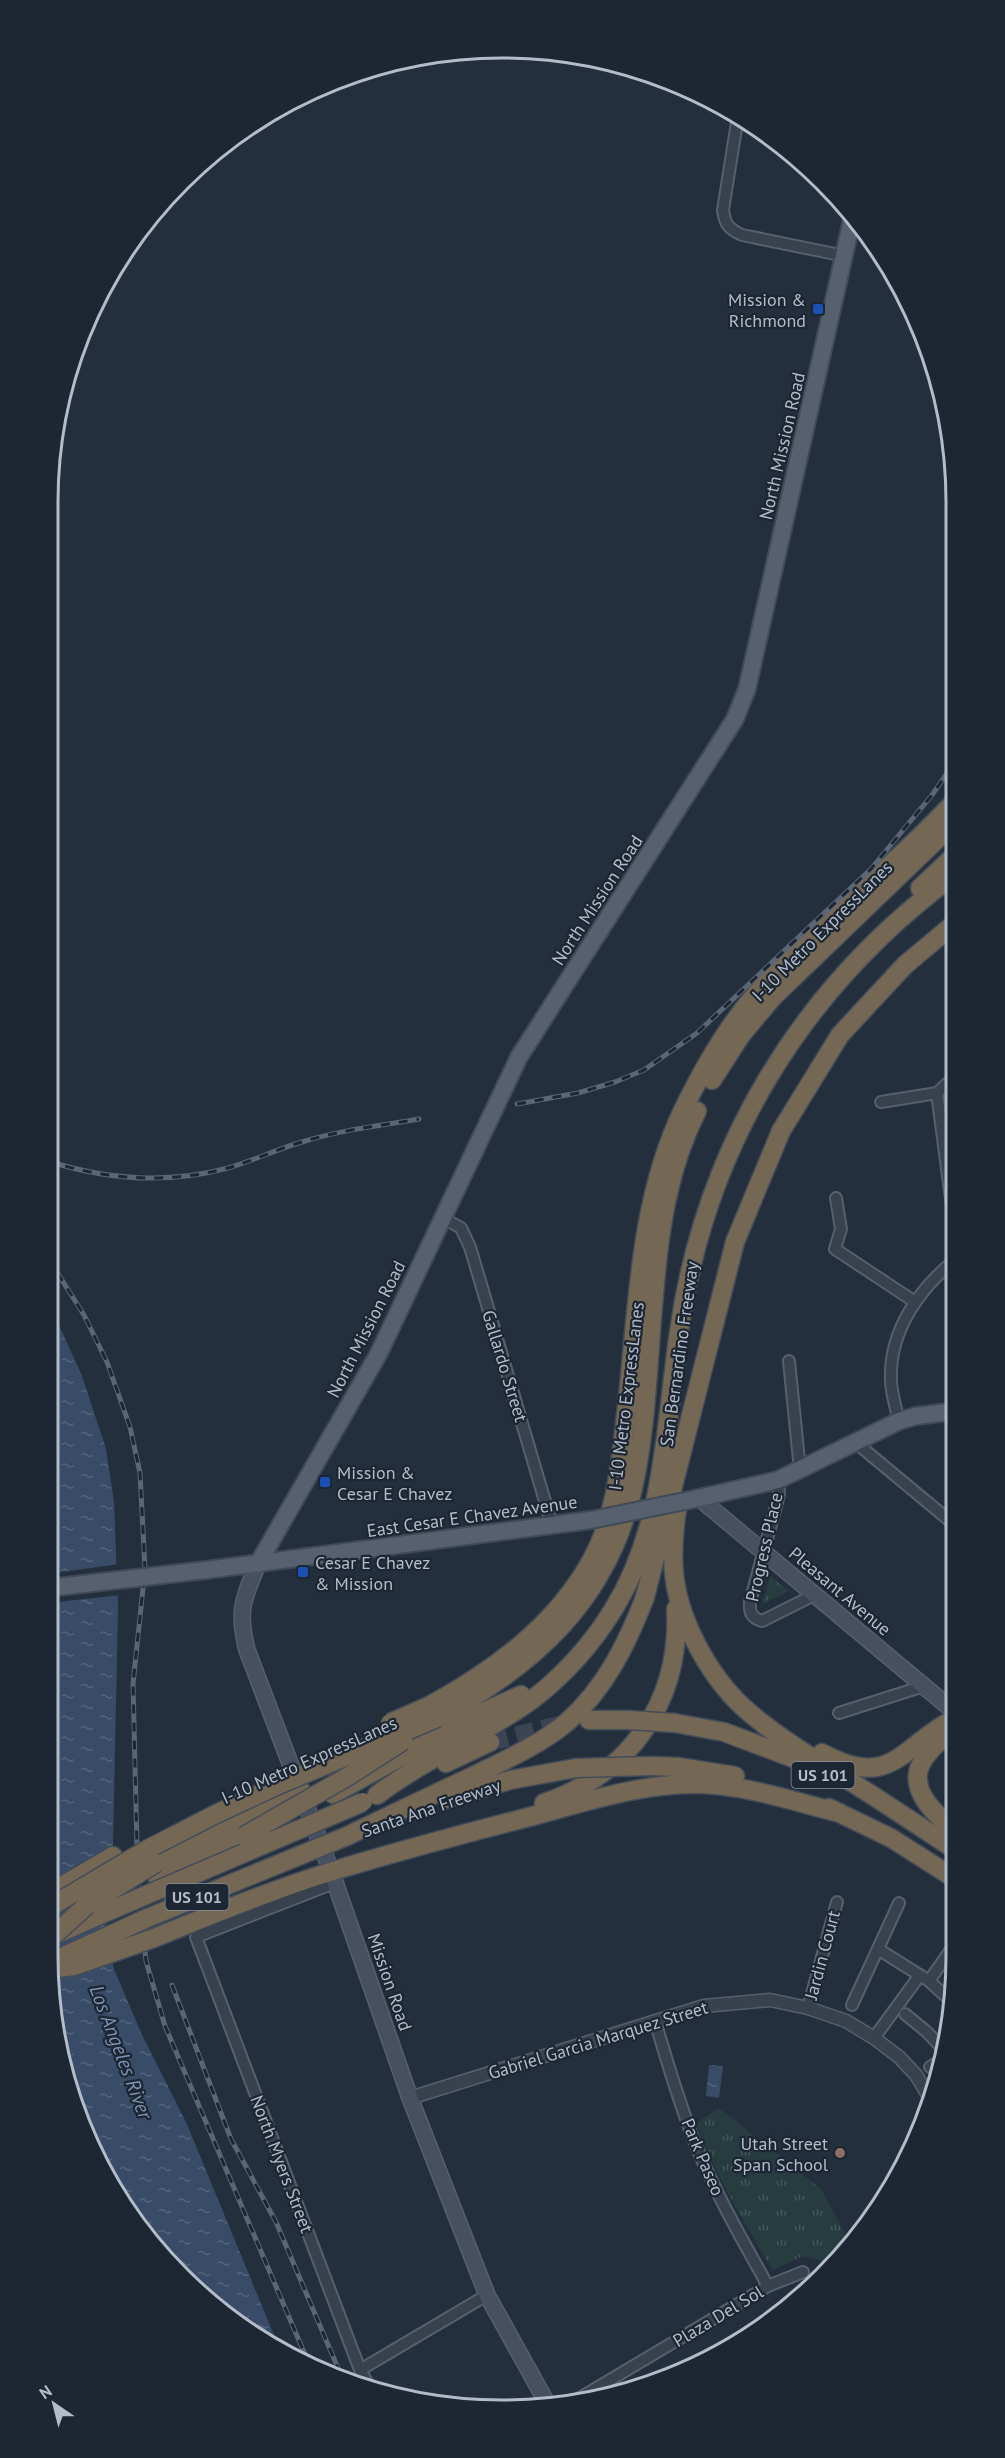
<svg xmlns="http://www.w3.org/2000/svg" width="1005" height="2458" font-family="'PT Sans',sans-serif">
  <style>
    .grass { fill: url(#grass-tufts) }
    .water { fill: url(#water-ripples) }
    .pier { fill: #242f3e }
    .lines { fill: none; stroke-linecap: round; stroke-linejoin: round }
    .motorway-tunnel { stroke: #3a4453; stroke-width: 18; stroke-dasharray: 18 9; stroke-linecap: butt }
    .minor-casing { stroke: #565f6c; stroke-width: 14 }
    .tertiary-casing { stroke: #565f6c; stroke-width: 15 }
    .secondary-casing { stroke: #565f6c; stroke-width: 18 }
    .primary-casing { stroke: #414a57; stroke-width: 20 }
    .motorway-casing { stroke: #434c59; stroke-width: 21 }
    .minor { stroke: #38414e; stroke-width: 10 }
    .tertiary { stroke: #38414e; stroke-width: 12 }
    .secondary { stroke: #465061; stroke-width: 15 }
    .primary { stroke: #56606e; stroke-width: 16 }
    .motorway { stroke: #746855; stroke-width: 18 }
    .rail-casing { stroke: #5a6575; stroke-width: 5 }
    .rail { stroke: #1d2633; stroke-width: 3; stroke-dasharray: 9; stroke-linecap: butt }
    .primary-bridge-casing { stroke: #414a57; stroke-width: 20; stroke-linecap: butt }
    .motorway-bridge-casing { stroke: #434c59; stroke-width: 21; stroke-linecap: butt }
    .primary-bridge { stroke: #56606e; stroke-width: 16 }
    .motorway-bridge { stroke: #746855; stroke-width: 18 }
    .transit-dot { fill: #1a4fb4; stroke: #1d2633; stroke-width: 2 }
    .education-dot { fill: #8d6e63; stroke: #1d2633; stroke-width: 2 }
    .labels { text-anchor: middle; dominant-baseline: central; stroke-width: 4.5; stroke-linejoin: round; paint-order: stroke }
    .shield { fill: #1d2633; stroke: #878f9c; stroke-width: 1.5 }
    .shield-label { font-size: 16px; font-weight: bold; fill: #b4bcc9 }
    .poi-label { font-size: 18px; fill: #b4bcc9; stroke: #1d2633; text-anchor: end }
    .street-label { font-size: 18px; fill: #b4bcc9; stroke: #1d2633 }
    .water-label { font-size: 20px; font-style: italic; fill: #7c92b1; stroke: #1d2633 }
    .rim { fill: none; stroke: #b4bcc9; stroke-width: 3 }
  </style>
  <defs>
    <pattern id="grass-tufts" width="24" height="20" patternUnits="userSpaceOnUse" patternTransform="scale(1.5)"><rect width="24" height="20" fill="#263c3f"/><path d="M3 7l-1-3M5 7V3M7 7l1-3M15 17l-1-3M17 17v-4M19 17l1-3" fill="none" stroke="#435659"/></pattern>
    <pattern id="water-ripples" width="26" height="14" patternUnits="userSpaceOnUse" patternTransform="scale(1.5)"><rect width="26" height="14" fill="#394c67"/><path d="M2 4q2-2 4 0t4 0M15 11q2-2 4 0t4 0" fill="none" stroke="#53647b"/></pattern>
  </defs>
  <rect width="100%" height="100%" fill="#242f3e"/>
  <path class="grass" d="M770 1576 789 1591 762 1605Z
    M719 2108 821 2189 851 2245 834 2264 803 2256 773 2270C744 2223 715 2175 696 2123Z"/>
  <path class="water" d="M48 1309 59 1325 82 1376 106 1449 114 1503 118 1606 113 1844 106 1931 114 1969 142 2035 186 2122 281 2352 161 2255 109 2182 72 2102 48 1955Z
    M709 2065 723 2066 719 2098 706 2096Z"/>
  <path class="pier" d="M119 1564 121 1595 48 1603V1574Z"/>
  <g class="lines">
    <path class="motorway-tunnel" d="M490 1742 567 1723"/>
    <defs>
      <path id="minor" d="M738 116 723 210C725 225 729 229 742 235L845 256
        M937 1093 955 1229
        M881 1102 937 1093 955 1076
        M836 1198 841 1229 835 1249 915 1302
        M443 1218 461 1228 470 1247 552 1525
        M789 1361 800 1470
        M899 1421C896 1408 891 1393 891 1380 889 1331 919 1289 955 1260
        M855 1442 956 1526
        M778 1480 779 1495 750 1602C749 1613 752 1618 762 1621L814 1595
        M839 1713 924 1686
        M334 1883 196 1937 360 2370 371 2389
        M878 1949 929 1981 950 2000
        M929 1981 957 1941
        M852 2005 899 1903
        M808 2008 837 1902
        M905 2014 927 2032 942 2048
        M655 2021C668 2064 680 2107 697 2148 717 2196 743 2241 768 2286
        M874 2038 920 1975
        M930 2067 940 2061
        M360 2370 487 2295
        M573 2402 768 2286 803 2272"/>
      <path id="tertiary" d="M410 2098 704 2006 770 2000 808 2008 846 2021 874 2038 899 2057 916 2075 932 2102"/>
      <path id="secondary" d="M699 1498 956 1713
        M258 1564C243 1599 237 1611 247 1650L331 1871 410 2098 487 2295 547 2403"/>
      <path id="primary" d="M690 1500 778 1480 899 1421 916 1416 956 1411
        M258 1564 379 1353 519 1057 735 719 747 689 853 215
        M206 1570 591 1520"/>
      <path id="motorway" d="M920 888 954 856
        M712 1080 741 1035 773 997 954 823
        M677 1509C674 1529 672 1552 674 1573 679 1623 712 1682 751 1714 783 1741 818 1761 853 1783 888 1805 922 1828 957 1851
        M429 1706C493 1671 555 1626 591 1561 617 1515 621 1457 627 1406 638 1306 639 1202 683 1110 703 1069 726 1028 756 994 817 925 892 869 954 802
        M437 1718C534 1666 608 1600 633 1488 647 1425 648 1359 654 1295 659 1231 668 1168 697 1111
        M589 1720H628
        M675 1723 724 1732 801 1761
        M954 1725C947 1737 934 1744 926 1756 902 1786 935 1814 957 1833
        M822 1753C893 1792 902 1744 956 1718
        M446 1763 490 1742
        M651 1766 679 1767 735 1776
        M333 1794 481 1713 521 1695
        M377 1795C426 1758 484 1735 533 1699 564 1675 592 1644 613 1610 664 1528 665 1431 678 1339 703 1149 800 989 954 875
        M447 1799 510 1780 576 1768
        M544 1803C631 1774 681 1700 676 1609
        M829 1808 891 1838 957 1880
        M347 1836C389 1816 430 1796 471 1777 503 1761 538 1746 566 1723 605 1689 627 1644 645 1597L735 1242 781 1131 840 1035 905 965 954 924
        M156 1863 300 1789
        M158 1879 244 1836
        M48 1894 113 1856
        M57 1934 102 1914
        M154 1938C213 1914 272 1890 333 1871 398 1851 463 1834 529 1817 589 1801 653 1779 716 1785 758 1789 799 1803 840 1813"/>
    </defs>
    <use href="#minor" class="minor-casing"/>
    <use href="#tertiary" class="tertiary-casing"/>
    <use href="#secondary" class="secondary-casing"/>
    <use href="#primary" class="primary-casing"/>
    <use href="#motorway" class="motorway-casing"/>
    <use href="#minor" class="minor"/>
    <use href="#tertiary" class="tertiary"/>
    <use href="#secondary" class="secondary"/>
    <use href="#primary" class="primary"/>
    <use href="#motorway" class="motorway"/>
    <defs>
      <path id="rail" d="M517 1104 578 1093 615 1082 644 1070 697 1033 871 869 932 795 954 763
        M48 1161C107 1180 168 1184 228 1168 253 1161 277 1149 302 1142 340 1130 379 1126 419 1119
        M48 1258 84 1315 107 1362 130 1427 140 1473 145 1569 133 1684 138 1887 146 1961 165 2026 309 2364
        M172 1985 231 2139 276 2222 343 2380"/>
    </defs>
    <use href="#rail" class="rail-casing"/>
    <use href="#rail" class="rail"/>
    <defs>
      <path id="primary-bridge" d="M591 1520 690 1500
        M48 1588 206 1570"/>
      <path id="motorway-bridge" d="M628 1720 675 1723
        M390 1723 429 1706
        M576 1768 651 1766
        M244 1836 347 1777 403 1741
        M48 1908 146 1850 216 1814 276 1786 437 1718
        M102 1914 363 1802
        M53 1936 87 1905 156 1863
        M49 1963 145 1919 347 1836
        M50 1969 74 1966 154 1938"/>
    </defs>
    <use href="#primary-bridge" class="primary-bridge-casing"/>
    <use href="#motorway-bridge" class="motorway-bridge-casing"/>
    <use href="#primary-bridge" class="primary-bridge"/>
    <use href="#motorway-bridge" class="motorway-bridge"/>
  </g>
  <g class="transit-dot">
    <rect x="812" y="303" width="12" height="12" rx="3"/>
    <rect x="319" y="1476" width="12" height="12" rx="3"/>
    <rect x="297" y="1566" width="12" height="12" rx="3"/>
  </g>
  <circle class="education-dot" cx="840" cy="2153" r="6"/>
  <g class="labels">
    <g class="shield">
      <rect x="791.5" y="1762" width="63" height="26" rx="4.5"/>
      <rect x="165.5" y="1884" width="63" height="26" rx="4.5"/>
    </g>
    <g class="shield-label">
      <text x="823" y="1775">US 101</text>
      <text x="197" y="1897">US 101</text>
    </g>
    <g class="poi-label">
      <text x="806" y="299">Mission &amp;<tspan x="806" dy="21">Richmond</tspan></text>
      <text x="337" y="1472" text-anchor="start">Mission &amp;<tspan x="337" dy="21">Cesar E Chavez</tspan></text>
      <text x="315" y="1562" text-anchor="start">Cesar E Chavez<tspan x="315" dy="21">&amp; Mission</tspan></text>
      <text x="828" y="2143">Utah Street<tspan x="828" dy="21">Span School</tspan></text>
    </g>
    <g class="street-label">
      <text transform="translate(782 446) rotate(-77)">North Mission Road</text>
      <text transform="translate(597 900) rotate(-57)">North Mission Road</text>
      <text transform="translate(822 931) rotate(-45)">I-10 Metro ExpressLanes</text>
      <text transform="translate(366 1329) rotate(-63)">North Mission Road</text>
      <text transform="translate(679 1354) rotate(-82)">San Bernardino Freeway</text>
      <text transform="translate(505 1366) rotate(73)">Gallardo Street</text>
      <text transform="translate(626 1396) rotate(-83)">I-10 Metro ExpressLanes</text>
      <text transform="translate(472 1516) rotate(-8)">East Cesar E Chavez Avenue</text>
      <text transform="translate(764 1547) rotate(-77)">Progress Place</text>
      <text transform="translate(840 1591) rotate(40)">Pleasant Avenue</text>
      <text transform="translate(309 1760) rotate(-24)">I-10 Metro ExpressLanes</text>
      <text transform="translate(431 1808) rotate(-19)">Santa Ana Freeway</text>
      <text transform="translate(822 1955) rotate(-75)">Jardin Court</text>
      <text transform="translate(390 1982) rotate(71)">Mission Road</text>
      <text transform="translate(598 2040) rotate(-17)">Gabriel Garcia Marquez Street</text>
      <text transform="translate(703 2157) rotate(67)">Park Paseo</text>
      <text transform="translate(282 2164) rotate(69)">North Myers Street</text>
      <text transform="translate(718 2316) rotate(-31)">Plaza Del Sol</text>
    </g>
    <g class="water-label">
      <text transform="translate(121 2052) rotate(69)">Los Angeles River</text>
    </g>
  </g>
  <path d="M0 0H1005V2458H0ZM502 58H502A444 444 0 0 1 946 502V1956A444 444 0 0 1 502 2400H502A444 444 0 0 1 58 1956V502A444 444 0 0 1 502 58Z" fill="#1d2633" fill-rule="evenodd"/>
  <path class="rim" d="M502 58H502A444 444 0 0 1 946 502V1956A444 444 0 0 1 502 2400H502A444 444 0 0 1 58 1956V502A444 444 0 0 1 502 58Z"/>
  <g transform="translate(54 2404) rotate(325)" stroke="#1d2633" stroke-width="4.5" paint-order="stroke">
  <path d="M0-4.5L10 22L0 15L-10 22Z" fill="#b4bcc9"/>
  <text y="-9" font-size="16" font-weight="bold" text-anchor="middle" fill="#b4bcc9">N</text>
  </g>
</svg>
